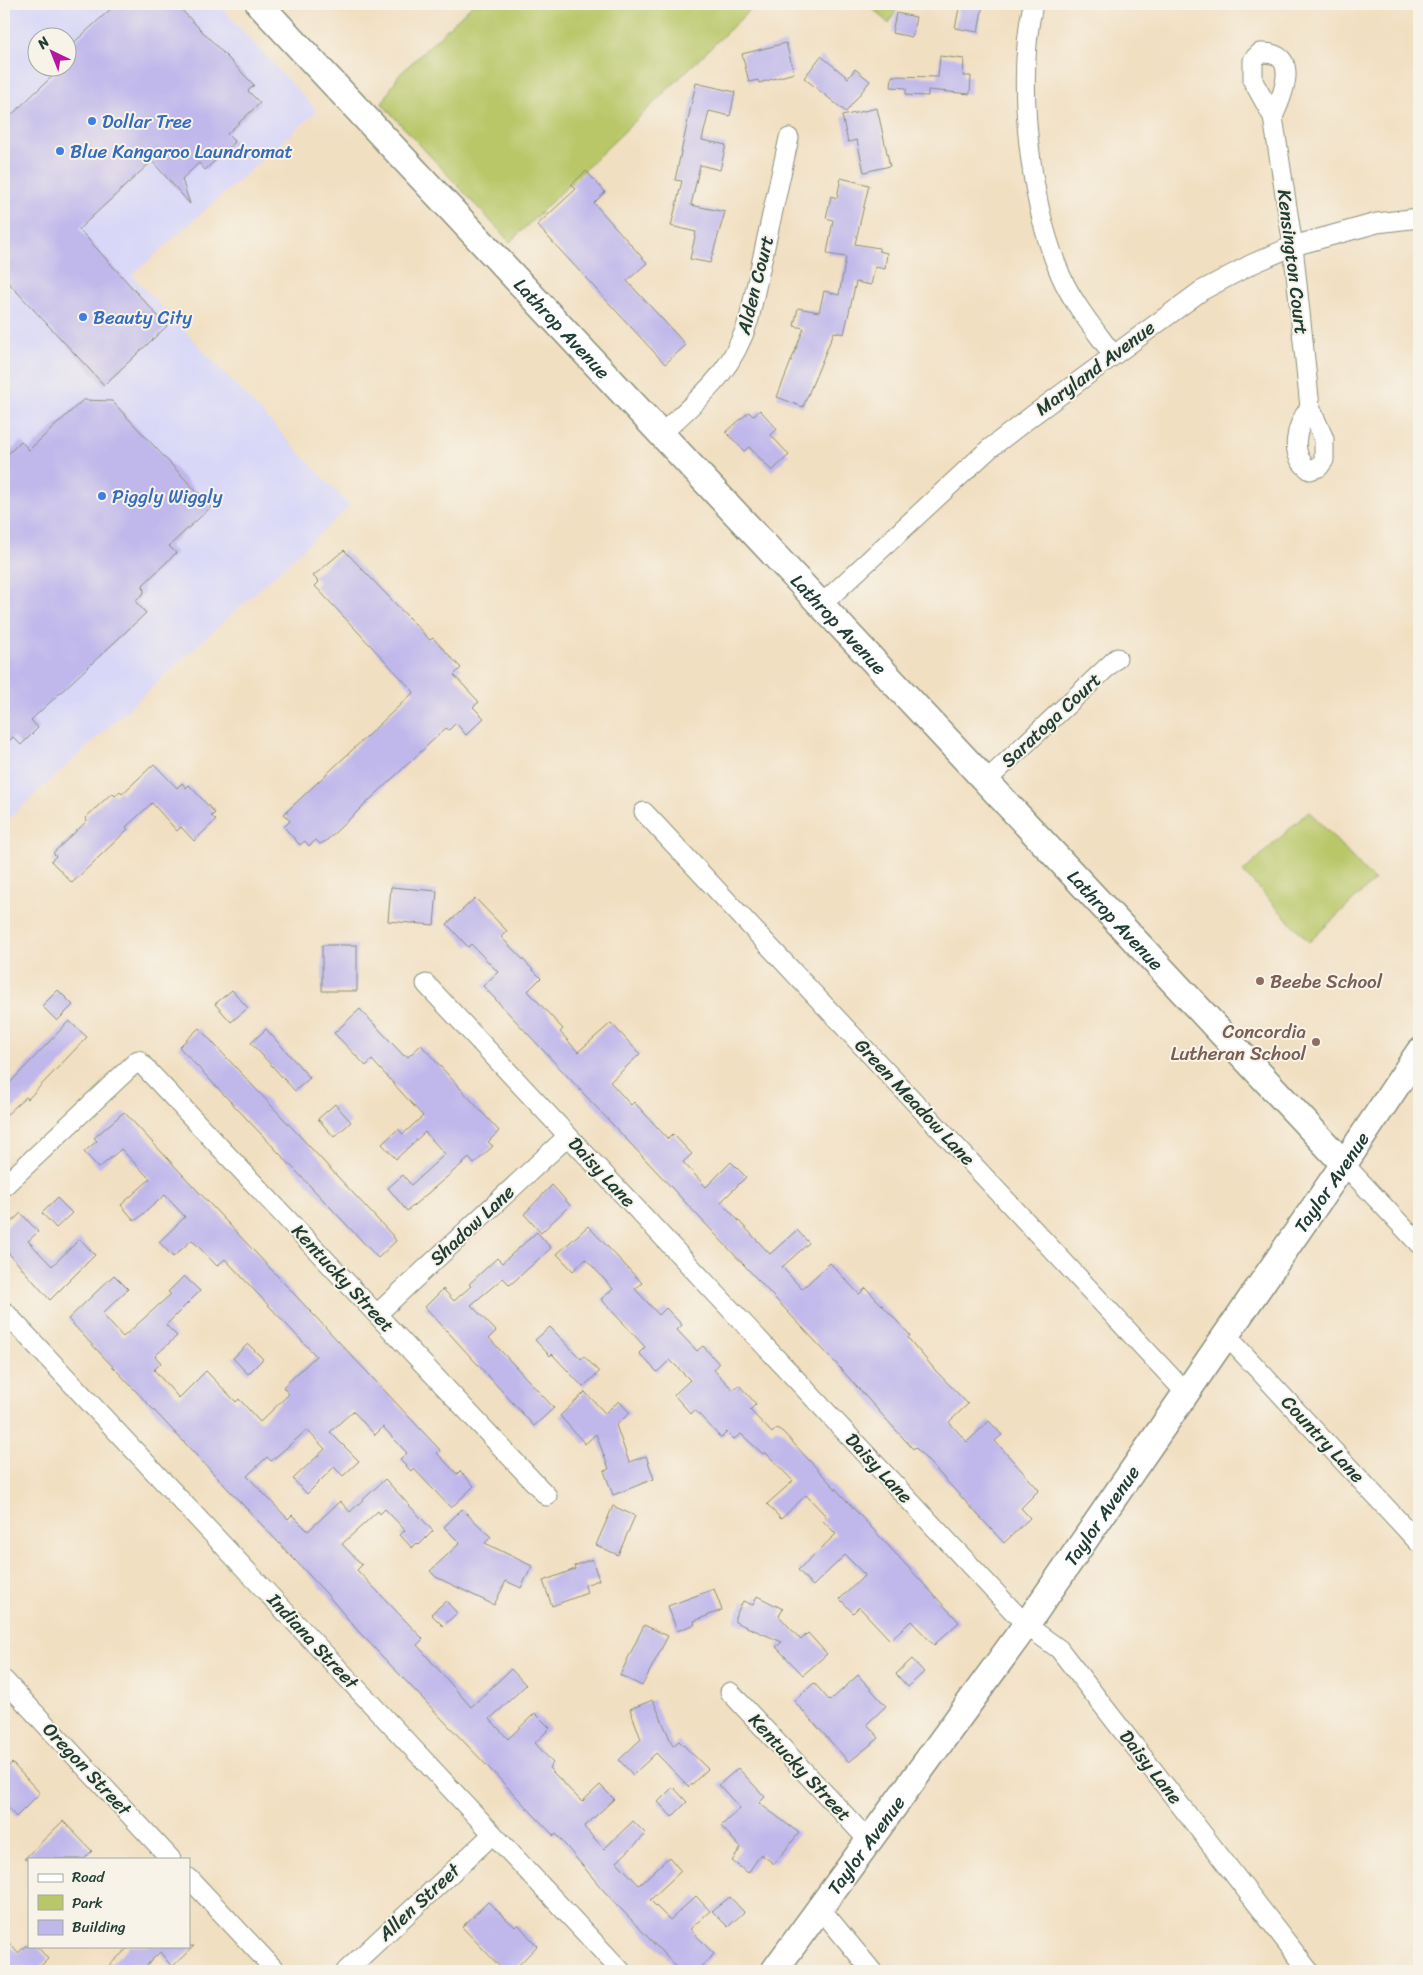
<svg xmlns="http://www.w3.org/2000/svg" width="1423" height="1975" font-family="Sriracha,sans-serif">
  <style>
    .built { fill: #d8d7f8; fill-rule: evenodd }
    .green { fill: #b9c769; stroke: #6c824e }
    .building { fill: #c0b8eb }
    .lines { fill: none; stroke-linecap: round; stroke-linejoin: round }
    .street-casing { stroke: #888e7a; stroke-width: 21 }
    .secondary-casing { stroke: #888e7a; stroke-width: 29 }
    .street { stroke: #fff; stroke-width: 19 }
    .secondary { stroke: #fff; stroke-width: 26 }
    .shop-dot { fill: #3f7fe0; stroke: #f7f3e8; stroke-width: 2 }
    .education-dot { fill: #8d6e63; stroke: #f7f3e8; stroke-width: 2 }
    .labels { text-anchor: middle; dominant-baseline: central; stroke-width: 4; stroke-linejoin: round; paint-order: stroke }
    .shop-label { font-size: 19px; fill: #366cbe; stroke: #f7f3e8; text-anchor: start }
    .street-label { font-size: 19px; fill: #1f3d34; stroke: #f7f3e8 }
    .education-label { font-size: 19px; fill: #785e54; stroke: #f7f3e8; text-anchor: start }
  </style>
  <rect width="100%" height="100%" fill="#f7f3e8"/>
  <filter id="ink" filterUnits="userSpaceOnUse"><feTurbulence type="fractalNoise" baseFrequency=".02" numOctaves="2"/><feDisplacementMap in="SourceGraphic" scale="10" xChannelSelector="R" yChannelSelector="G"/><feConvolveMatrix kernelMatrix="1 2 1 2 8 2 1 2 1" color-interpolation-filters="sRGB"/></filter>
  <filter id="wash" filterUnits="userSpaceOnUse"><feTurbulence type="fractalNoise" baseFrequency=".0096" numOctaves="4" result="noise"/><feDisplacementMap in="SourceGraphic" scale="20" xChannelSelector="R" yChannelSelector="G"/><feGaussianBlur stdDeviation="1.12" result="paint"/><feColorMatrix in="noise" values="0 0 0 0 0 0 0 0 0 0 0 0 0 0 0 0 0 1.4 0 .05"/><feComposite in="paint" operator="in"/></filter>
  <g filter="url(#wash)">
    <rect width="100%" height="100%" fill="#f1dfc1"/>
    <path class="built" d="M4 4H218L317 111 132 275 350 506 4 823ZM38 38H68V68H38Z"/>
    <path class="green" d="M473 4H756L510 242 382 104 398 76Z
      M868 4H899L889 24Z
      M1309 811 1374 881 1309 942 1243 872Z"/>
    <g id="blocks">
      <path class="building" d="M116 4H176L254 85 248 91 260 103 227 134 235 142 205 170 199 163 182 179 190 204 152 161 79 229 167 326 104 385 4 278V122L61 68H68V48Z
        M960 4H983L978 32 955 28Z
        M896 13 916 17 912 37 892 33Z
        M786 43 794 73 759 83 758 80 749 82 742 54Z
        M821 56 848 78 855 69 870 81 846 112 804 78Z
        M940 56 964 59 963 76H971L970 94 928 90V96L906 95V88L891 87 892 76 938 77Z
        M696 83 735 92 730 116 709 111 702 140 726 145 720 170 700 165 691 205 725 212 710 263 690 259 696 232 671 226 682 181 675 180Z
        M877 108 890 166 864 172 857 140 848 142 842 116Z
        M586 171 605 192 594 203 647 263 627 281 686 345 665 364 537 225 576 189 571 185Z
        M841 178 869 185 855 244 879 248V251L887 253 885 269 875 267 871 285 856 282 844 334 834 332 803 407 777 397 804 328 794 326 798 308 819 312 824 291 839 295 846 257 827 254 833 220 826 218 831 196 837 198Z
        M83 400 112 401 211 507 169 546 176 553 143 585 144 593 135 601 146 613 31 720 38 728 21 745 13 737 4 746V458L21 441 29 450Z
        M760 410 777 429 771 435 789 455 772 471 749 447 744 451 726 432 749 412 753 416Z
        M344 550 430 640 433 638 461 668 454 675 479 702 473 707 484 718 466 735 456 723 449 730 446 728 326 841 320 844 316 840 309 846 305 841 300 845 284 827 290 821 284 814 414 692 315 586 319 582 313 576Z
        M154 764 177 788 182 783 186 788 189 785 215 813 211 816 216 820 194 841 181 827 177 831 152 803 126 827 128 829 72 883 51 861 56 856 53 853 87 821 85 818 112 793 115 796 120 791 122 794Z
        M391 887 437 891 434 925 388 921Z
        M475 898 507 931 501 937 541 978 528 991 563 1029 560 1032 578 1052 611 1023 640 1054 610 1082 631 1105 634 1102 668 1139 673 1134 692 1154 683 1162 706 1187 731 1162 746 1177 721 1202 770 1254 797 1230 809 1243 782 1267 802 1289 830 1263 859 1294 866 1288 910 1335 908 1338 936 1371 968 1404 949 1422 967 1442 989 1421 1002 1435 995 1441 1039 1490 1021 1508 1030 1518 1004 1543 915 1447 913 1449 831 1358 483 986 498 972 471 944 468 947 447 924Z
        M322 945H357V991H322Z
        M58 990 73 1005 57 1021 42 1006Z
        M232 990 248 1008 231 1022 215 1004Z
        M360 1009 404 1056 406 1055 408 1057 421 1045 499 1131 488 1142 493 1146 474 1164 469 1158 407 1211 388 1188 403 1175 411 1185 445 1154 425 1132 396 1159 382 1144 398 1129 403 1134 423 1116 372 1060 366 1066 334 1033Z
        M69 1021 87 1037 28 1099 26 1097 4 1117V1089Z
        M199 1028 393 1236 396 1241 378 1258 179 1047Z
        M266 1029 310 1078 295 1091 251 1043Z
        M335 1104 351 1122 334 1137 318 1119Z
        M124 1112 440 1450 437 1453 457 1474 460 1471 474 1486 451 1508 413 1468 411 1471 400 1460 407 1453 383 1427 375 1435 353 1411 330 1432 359 1461 343 1476 334 1467 307 1494 293 1479 325 1449 307 1430 271 1461 267 1457 247 1476 288 1519 292 1515 308 1531 340 1501 350 1512 385 1479 433 1531 419 1545 417 1543 412 1548 400 1535 405 1530 385 1509 380 1514 378 1511 342 1544 362 1565 357 1570 423 1639 417 1645 471 1707 511 1669 526 1685 490 1719 508 1739 535 1713 550 1728 535 1743 553 1763 549 1768 582 1802 600 1785 614 1799 584 1827 604 1849 633 1821 646 1834 617 1862 639 1885 669 1857 681 1871 650 1900 670 1920 696 1896 710 1911 690 1929 714 1954 696 1971H680L603 1890 556 1834 554 1836 359 1632 325 1592 68 1319 114 1275 128 1289 102 1314 123 1337 171 1294 168 1292 184 1276 200 1291 166 1325 177 1336 155 1356 161 1363 154 1370 179 1398 206 1371 236 1402 239 1399 260 1422 289 1394 283 1387 316 1356 225 1259 217 1266 192 1240 173 1257 159 1242 185 1217 165 1195 135 1221 121 1205 150 1179 121 1149 99 1168 84 1152 97 1141 94 1138Z
        M552 1185 570 1205 541 1233 524 1214Z
        M57 1198 72 1213 56 1228 42 1213Z
        M21 1213 38 1232 28 1241 52 1266 80 1239 95 1255 50 1300 4 1248V1229Z
        M588 1226 642 1283 635 1289 659 1315 666 1308 682 1325 677 1330 697 1351 703 1346 719 1364 714 1370 733 1390 739 1385 756 1404 750 1410 772 1433 777 1428 783 1432 959 1622 934 1645 911 1621 890 1640 859 1607 853 1613 840 1599 865 1575 845 1555 813 1586 798 1570 836 1534 822 1520 826 1516 806 1495 781 1519 767 1504 793 1481 765 1452 763 1454 741 1434 734 1439 727 1432 721 1438 695 1410 691 1414 674 1395 690 1380 670 1360 657 1372 639 1353 645 1347 601 1299 613 1289 586 1259 573 1271 557 1254Z
        M537 1232 551 1248 510 1285 503 1278 471 1305 496 1331 489 1338 554 1408 534 1426 425 1307 443 1289 454 1301 471 1286 469 1284 497 1258 502 1263Z
        M550 1327 581 1359 584 1356 599 1372 583 1387 552 1354 550 1356 535 1340Z
        M248 1344 263 1359 248 1374 233 1358Z
        M585 1392 605 1413 619 1401 630 1413 616 1425 629 1462 646 1456 654 1479 613 1495 604 1471 609 1469 596 1434 585 1444 560 1416Z
        M613 1506 635 1516 618 1555 596 1545Z
        M462 1509 491 1537 485 1543 532 1566 521 1588 506 1581 494 1605 436 1577 430 1571 460 1543 444 1527Z
        M592 1559 599 1580 585 1585 587 1593 552 1606 543 1581 575 1569 574 1566Z
        M714 1589 722 1610 694 1621 695 1624 677 1631 668 1606Z
        M757 1596 783 1609 779 1616 801 1640 808 1633 827 1654 803 1675 776 1647 782 1642 735 1622V1617L743 1601 753 1605Z
        M446 1601 457 1613 443 1626 431 1614Z
        M644 1625 668 1636 642 1686 620 1675Z
        M912 1659 924 1672 908 1687 896 1674Z
        M858 1675 886 1706 867 1724 879 1738 849 1762 794 1701 814 1683 830 1701Z
        M653 1700 673 1746 679 1741 708 1769 689 1787 656 1753 633 1775 619 1760 641 1739 630 1709Z
        M12 1763 40 1793 16 1817 4 1803V1771Z
        M738 1768 765 1797 759 1803 799 1833 774 1864 761 1854 748 1873 732 1861 741 1848 721 1826 740 1808 719 1785Z
        M673 1787 687 1802 672 1817 658 1802Z
        M63 1821 92 1851 84 1859H24Z
        M730 1897 744 1912 728 1927 712 1911Z
        M488 1902 515 1927 518 1924 537 1946 513 1971H504L462 1927Z
        M4 1937 18 1953 25 1946H37L48 1959 36 1971H4Z
        M130 1946H194L172 1967 160 1952 141 1971H103Z"/>
    </g>
  </g>
  <g filter="url(#ink)">
    <use href="#blocks" fill-opacity="0" stroke="#888e7a" stroke-width="1"/>
    <g class="lines">
      <defs>
        <path id="street" d="M1033 4C1016 82 1029 202 1061 276 1074 305 1095 330 1113 355
          M1273 117C1283 95 1302 51 1260 53L1253 60V81L1273 117 1293 246 1310 407 1324 439V460L1319 467 1310 470C1288 455 1296 426 1310 407
          M661 434C702 395 731 375 749 319L789 138
          M821 605 989 449 1033 415 1201 291 1252 264 1293 246 1377 223 1419 218
          M986 781 1117 658
          M644 812 1186 1393
          M426 984 1026 1625 1059 1649 1309 1971
          M1344 1164 1419 1244
          M4 1186 138 1060 547 1496
          M4 1311 621 1971
          M377 1314 568 1136
          M1226 1335 1419 1543
          M4 1680 171 1859
          M730 1692 869 1841
          M189 1878 276 1971
          M820 1908 872 1971
          M346 1971 493 1834"/>
        <g id="secondary">
          <path id="s1" d="M259 4 1344 1164"/>
          <path id="s2" d="M774 1971 1026 1625 1344 1164 1419 1052"/>
        </g>
      </defs>
      <use href="#street" class="street-casing"/>
      <use href="#secondary" class="secondary-casing"/>
      <use href="#street" class="street"/>
      <use href="#secondary" class="secondary"/>
    </g>
  </g>
  <g class="shop-dot">
    <circle cx="92" cy="121" r="5"/>
    <circle cx="60" cy="151" r="5"/>
    <circle cx="83" cy="317" r="5"/>
    <circle cx="102" cy="496" r="5"/>
  </g>
  <g class="education-dot">
    <circle cx="1260" cy="981" r="5"/>
    <circle cx="1316" cy="1042" r="5"/>
  </g>
  <g class="labels">
    <g class="shop-label">
      <text x="102" y="121">Dollar Tree</text>
      <text x="70" y="151">Blue Kangaroo Laundromat</text>
      <text x="93" y="317">Beauty City</text>
      <text x="112" y="496">Piggly Wiggly</text>
    </g>
    <g class="street-label">
      <text transform="translate(1293 262) rotate(83)">Kensington Court</text>
      <text transform="translate(755 285) rotate(-76)">Alden Court</text>
      <text stroke="none"><textPath href="#s1" startOffset="444">Lathrop Avenue</textPath></text>
      <text transform="translate(1095 368) rotate(-37)">Maryland Avenue</text>
      <text stroke="none"><textPath href="#s1" startOffset="849">Lathrop Avenue</textPath></text>
      <text transform="translate(1051 720) rotate(-43)">Saratoga Court</text>
      <text stroke="none"><textPath href="#s1" startOffset="1254">Lathrop Avenue</textPath></text>
      <text transform="translate(915 1102) rotate(47)">Green Meadow Lane</text>
      <text transform="translate(602 1172) rotate(47)">Daisy Lane</text>
      <text stroke="none"><textPath href="#s2" startOffset="966">Taylor Avenue</textPath></text>
      <text transform="translate(472 1225) rotate(-43)">Shadow Lane</text>
      <text transform="translate(343 1278) rotate(47)">Kentucky Street</text>
      <text transform="translate(1323 1439) rotate(47)">Country Lane</text>
      <text transform="translate(879 1468) rotate(47)">Daisy Lane</text>
      <text stroke="none"><textPath href="#s2" startOffset="561">Taylor Avenue</textPath></text>
      <text transform="translate(313 1641) rotate(47)">Indiana Street</text>
      <text transform="translate(800 1767) rotate(47)">Kentucky Street</text>
      <text transform="translate(1151 1767) rotate(52)">Daisy Lane</text>
      <text transform="translate(87 1769) rotate(47)">Oregon Street</text>
      <text stroke="none"><textPath href="#s2" startOffset="156">Taylor Avenue</textPath></text>
      <text transform="translate(419 1902) rotate(-43)">Allen Street</text>
    </g>
    <g class="education-label">
      <text x="1270" y="981">Beebe School</text>
      <text x="1306" y="1031" text-anchor="end">Concordia<tspan x="1306" dy="22">Lutheran School</tspan></text>
    </g>
  </g>
  <rect width="1423" height="1975" fill="none" stroke="#f7f3e8" stroke-width="20"/>
  <rect x="28" y="1858" width="162" height="90" fill="#f7f3e8" stroke="#a1aaa0"/>
  <rect x="38" y="1874" width="25" height="8" fill="#ffffff" stroke="#a1aaa0"/>
  <text x="72" y="1882" font-size="15" fill="#1f3d34">Road</text>
  <rect x="38" y="1895" width="25" height="15" fill="#b9c769" stroke="#a1aaa0"/>
  <text x="72" y="1908" font-size="15" fill="#1f3d34">Park</text>
  <rect x="38" y="1920" width="25" height="15" fill="#c0b8eb" stroke="#a1aaa0"/>
  <text x="72" y="1932" font-size="15" fill="#1f3d34">Building</text>
  <g transform="translate(52 52) rotate(317)"><circle r="24" fill="#f7f3e8" stroke="#a1aaa0"/>
  <path d="M0-4L9 19L0 12L-9 19Z" fill="#b5179e"/>
  <text y="-8" font-size="14" font-weight="bold" text-anchor="middle" fill="#1f3d34">N</text>
  </g>
</svg>
